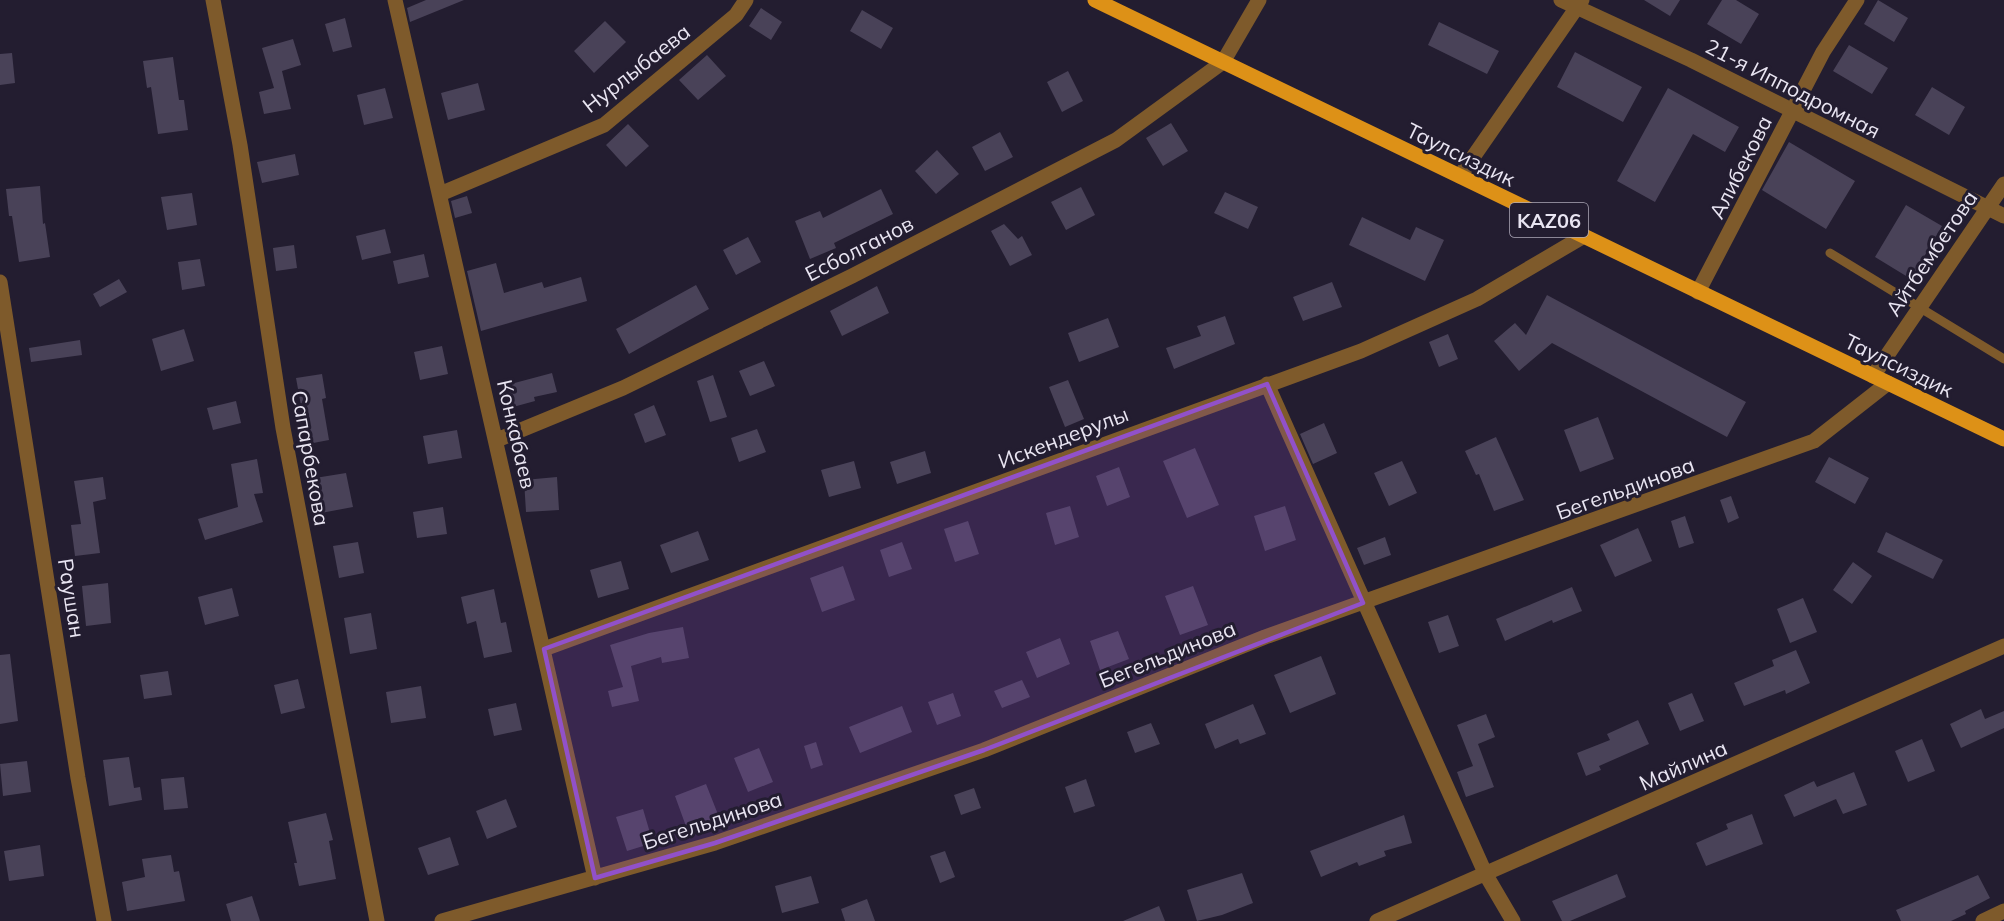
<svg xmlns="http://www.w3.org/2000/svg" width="2004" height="921" font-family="Mulish,sans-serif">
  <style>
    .building { fill: #494258 }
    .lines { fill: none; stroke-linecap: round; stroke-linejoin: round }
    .lane { stroke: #7e5a2b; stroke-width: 9 }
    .street { stroke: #7e5a2b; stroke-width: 15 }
    .primary { stroke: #dd9117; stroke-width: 15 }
    .marked { fill: #9151c9; fill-opacity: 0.2; stroke: #9151c9; stroke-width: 4.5; stroke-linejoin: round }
    .labels { text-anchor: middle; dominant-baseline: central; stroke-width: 6; stroke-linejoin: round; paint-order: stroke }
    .shield { fill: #231d30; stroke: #aea9b8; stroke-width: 1.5 }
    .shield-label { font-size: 20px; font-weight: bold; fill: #e9e5f2 }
    .street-label { font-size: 21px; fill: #e9e5f2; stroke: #231d30 }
  </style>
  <rect width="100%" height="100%" fill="#231d30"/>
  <path class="building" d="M426 0H464L410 22 407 8Z
    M1644 0H1680L1670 16Z
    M1722 0H1736L1759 14 1741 44 1707 24Z
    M1878 0 1908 18 1894 42 1864 24Z
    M761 8 782 22 771 40 749 26Z
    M862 10 893 28 881 49 850 31Z
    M345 18 352 47 333 52 325 24Z
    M605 21 626 42 594 73 574 51Z
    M1439 22 1499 51 1487 74 1428 45Z
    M293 39 301 65 282 71 291 109 264 114 259 92 274 88 262 48Z
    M1849 45 1888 68 1872 94 1833 71Z
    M1575 52 1642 87 1623 122 1557 87Z
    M12 53 15 83 0 85V54Z
    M707 55 726 76 698 100 679 80Z
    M173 57 179 100H184L188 130 158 134 151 87 147 88 143 61Z
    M1068 71 1083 101 1062 112 1047 82Z
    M478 83 485 110 448 120 441 93Z
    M1932 87 1965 107 1949 135 1915 115Z
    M385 88 393 118 364 125 357 95Z
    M1668 88 1739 127 1725 152 1693 134 1655 202 1617 181Z
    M1171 123 1188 151 1163 166 1146 138Z
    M628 124 649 146 626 167 606 145Z
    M1000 132 1013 157 985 171 972 147Z
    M1789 142 1855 181 1826 229 1762 190Z
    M937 150 959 174 936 194 915 171Z
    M295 154 299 175 262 183 257 162Z
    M40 186 43 224 45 223 50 257 19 262 12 216H9L6 189Z
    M1081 187 1095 215 1066 230 1051 202Z
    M881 189 893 214 834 243 836 248 810 259 795 221 820 211 823 218Z
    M1225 192 1258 207 1248 229 1214 213Z
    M192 193 197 225 167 230 161 197Z
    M467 196 472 213 455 218 451 201Z
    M1906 205 1942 226 1911 279 1875 257Z
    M1362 217 1410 240 1416 227 1444 240 1425 281 1349 245Z
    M1004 224 1018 239 1022 236 1032 255 1010 266 991 231Z
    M385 229 391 253 362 260 356 236Z
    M748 237 761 262 736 275 723 250Z
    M294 245 297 268 276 271 273 248Z
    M424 254 429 277 398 284 393 261Z
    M200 259 205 286 182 290 178 262Z
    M496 263 504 293 542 282 544 288 581 277 587 301 481 331 467 271Z
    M119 279 127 292 100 307 93 294Z
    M1332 282 1342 307 1303 321 1293 297Z
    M696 285 709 309 629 354 616 329Z
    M877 286 889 313 842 336 830 311Z
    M1547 295 1746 402 1727 437 1552 343 1519 371 1494 341 1515 323 1526 335Z
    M1225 316 1235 344 1174 369 1166 348 1201 336 1197 326Z
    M1108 318 1119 347 1079 362 1068 333Z
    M184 329 194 361 161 371 152 339Z
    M1448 334 1458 359 1439 367 1429 342Z
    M80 340 82 355 31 362 29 348Z
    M442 346 448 374 420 380 414 352Z
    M764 361 775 386 750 396 739 371Z
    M552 373 557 392 534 397 535 401 513 407 507 385Z
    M322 374 326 398 322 399 329 440 308 444 296 378Z
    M713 375 727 417 710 422 697 381Z
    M1068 380 1084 419 1065 427 1049 387Z
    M236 401 241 423 213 430 207 408Z
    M654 405 666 435 645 443 634 414Z
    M1598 417 1614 459 1580 472 1564 430Z
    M1324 423 1337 453 1313 464 1300 434Z
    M757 429 766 452 739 462 731 438Z
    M457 430 462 458 428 464 423 436Z
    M1496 437 1524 500 1494 511 1479 474 1476 475 1465 451Z
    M1195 448 1219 505 1187 518 1163 461Z
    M925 451 931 473 897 484 890 462Z
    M1829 457 1869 478 1855 504 1815 482Z
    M257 459 263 493 254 494 263 522 205 540 198 519 238 507 231 464Z
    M854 461 861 488 829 497 821 470Z
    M1402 461 1417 493 1389 506 1374 473Z
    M1119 467 1130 497 1107 506 1096 476Z
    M346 473 353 507 321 513 315 478Z
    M103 477 106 499 93 502 100 553 75 556 71 525 81 524 74 481Z
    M557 477 559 510 526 512 524 480Z
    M1731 496 1739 518 1728 523 1720 500Z
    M1070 506 1079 537 1055 545 1046 513Z
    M1285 506 1296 540 1265 551 1254 516Z
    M443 507 447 534 417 538 413 512Z
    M1685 516 1694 543 1679 548 1671 521Z
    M968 521 979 554 955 562 944 529Z
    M1638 528 1652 561 1615 577 1600 545Z
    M698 531 709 560 671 573 660 545Z
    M1886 532 1943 560 1933 579 1877 552Z
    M1385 537 1391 555 1364 565 1357 548Z
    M358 542 364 573 339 578 333 546Z
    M902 542 912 569 889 577 880 550Z
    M621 561 629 589 598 598 590 570Z
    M1853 562 1872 576 1852 604 1833 590Z
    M843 566 855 600 822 612 810 578Z
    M108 583 111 623 86 626 82 586Z
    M1193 586 1208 625 1180 635 1165 596Z
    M1572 587 1582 611 1553 623 1552 620 1505 641 1496 619Z
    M232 588 239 616 205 625 198 597Z
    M494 589 501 623 506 622 512 652 484 658 476 621 467 624 461 597Z
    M1803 598 1817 632 1790 643 1777 609Z
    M371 613 377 649 350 654 344 618Z
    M1448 615 1459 646 1439 653 1428 622Z
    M683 627 689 658 662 663 661 657 631 666 639 701 612 707 608 691 623 687 610 645 649 633Z
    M1118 631 1129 659 1100 670 1090 641Z
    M1060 638 1070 664 1037 678 1026 652Z
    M1796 650 1810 683 1786 694 1785 690 1744 706 1734 683 1774 666 1772 660Z
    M10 654 18 721 0 724V655Z
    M1321 656 1336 694 1290 713 1274 675Z
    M168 671 172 695 144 699 140 675Z
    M298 679 305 708 281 714 274 685Z
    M1022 680 1030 697 1002 708 994 691Z
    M421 686 426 718 391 723 386 692Z
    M953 693 961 716 937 725 928 702Z
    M1692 693 1704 721 1680 731 1668 703Z
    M516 703 522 730 494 736 488 709Z
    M1253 704 1266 734 1240 744 1238 739 1215 749 1205 724Z
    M902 706 912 732 860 753 849 727Z
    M1981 709 1985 719 2004 711V728L1961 748 1950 724Z
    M1486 714 1495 737 1478 744 1494 787 1466 797 1457 772 1473 766 1457 725Z
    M1638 720 1649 744 1599 766 1601 770 1586 776 1577 753 1610 740 1607 734Z
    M1151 723 1160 744 1135 753 1127 732Z
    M1922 739 1935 771 1908 782 1895 751Z
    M816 742 823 765 811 769 804 746Z
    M759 748 773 782 748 792 734 758Z
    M129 757 134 788 140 787 142 800 109 806 103 760Z
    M27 761 31 792 3 796 0 764Z
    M1854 772 1867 805 1843 814 1836 799 1794 817 1784 795 1814 781 1817 787Z
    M184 777 188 808 164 810 161 779Z
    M1086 779 1095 806 1074 813 1065 787Z
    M706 784 719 817 687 829 675 796Z
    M974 788 981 808 961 815 954 795Z
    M506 799 517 827 487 839 476 811Z
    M643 809 653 843 627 851 616 817Z
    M326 813 333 840 329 841 336 879 299 886 294 863H297L288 822Z
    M1752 814 1763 844 1706 866 1696 843 1728 829 1726 824Z
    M1404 815 1412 843 1384 851 1386 856 1359 866 1357 862 1321 877 1310 851Z
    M450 837 459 865 428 875 418 848Z
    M40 845 44 876 9 881 4 851Z
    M945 851 955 877 940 883 930 856Z
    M171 855 174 872 179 871 185 901 127 911 122 882 145 877 142 859Z
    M1242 873 1253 903 1222 915 1197 921 1187 890Z
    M1617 874 1626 897 1570 921H1562L1552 901Z
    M1978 875 1990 898 1965 911 1966 914 1951 921H1901L1896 910Z
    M811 876 819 903 782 913 775 886Z
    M252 896 260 921H231L226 904Z
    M867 899 875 921H845L841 909Z
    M1159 906 1165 921H1123Z"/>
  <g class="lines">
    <path class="lane" d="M1830 253 2004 359"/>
    <path class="street" d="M213 0 240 145 283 428 377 921
      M395 0 595 878
      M1561 0 1691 60 2004 216
      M1460 176 1582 0
      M440 194 604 125 736 15 746 0
      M0 282 78 778 104 921
      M1698 292 1823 52 1857 0
      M1873 376 2004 184
      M1267 384 1486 875 1513 921
      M497 440 623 388 852 276 1116 140 1223 62 1259 0
      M544 649 1361 351 1477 299 1584 236
      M442 921 715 843 984 750 1265 637 1814 441 1888 383
      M1377 921 2004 646
      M1983 921 2004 911"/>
    <path class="primary" d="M1095 0 2004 439"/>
  </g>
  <path class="marked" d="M1267 384 1363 603 984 750 715 843 595 878 544 649Z"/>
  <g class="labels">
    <rect class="shield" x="1510" y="203" width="78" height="34" rx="4.5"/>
    <g class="shield-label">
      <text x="1549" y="220">KAZ06</text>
    </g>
    <g class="street-label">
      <text transform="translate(636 68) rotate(-38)">Нурлыбаева</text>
      <text transform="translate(1793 88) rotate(27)">21-я Ипподромная</text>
      <text transform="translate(1461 154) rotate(26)">Таулсиздик</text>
      <text transform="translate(1740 167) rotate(-63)">Алибекова</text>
      <text transform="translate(859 248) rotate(-27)">Есболганов</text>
      <text transform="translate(1931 253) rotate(-56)">Айтбембетова</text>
      <text transform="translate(1899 365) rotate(26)">Таулсиздик</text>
      <text transform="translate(517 434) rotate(77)">Конкабаев</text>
      <text transform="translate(1063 437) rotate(-21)">Искендерулы</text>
      <text transform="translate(311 458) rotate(80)">Сапарбекова</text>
      <text transform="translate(1625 488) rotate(-20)">Бегельдинова</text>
      <text transform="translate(72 598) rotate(81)">Раушан</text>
      <text transform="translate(1167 654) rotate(-22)">Бегельдинова</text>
      <text transform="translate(1683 765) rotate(-24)">Майлина</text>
      <text transform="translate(712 820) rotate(-18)">Бегельдинова</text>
    </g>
  </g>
</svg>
